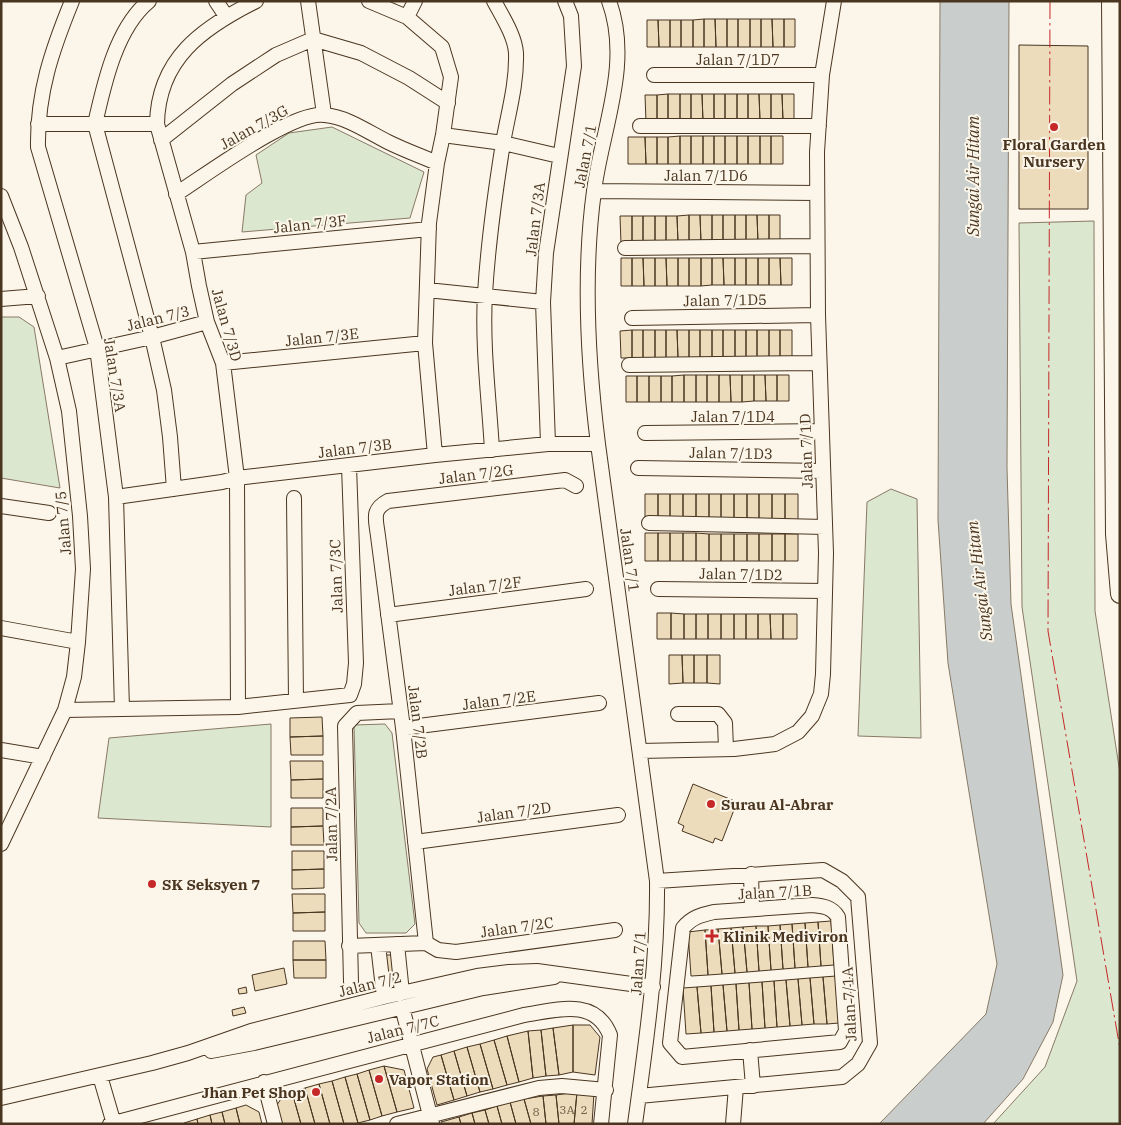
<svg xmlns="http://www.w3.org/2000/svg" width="1121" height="1125" font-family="'IBM Plex Serif',serif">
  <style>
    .green { fill: #dce7d0; stroke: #887966 }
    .water { fill: #c9cecd; stroke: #887966 }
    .building { fill: #ecdcbc; stroke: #4a3520 }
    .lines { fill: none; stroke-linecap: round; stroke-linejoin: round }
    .minor-casing { stroke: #4a3520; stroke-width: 16 }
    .major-casing { stroke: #4a3520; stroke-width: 20 }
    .minor { stroke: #fbf6e9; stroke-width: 14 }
    .major { stroke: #fbf6e9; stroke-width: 18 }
    .power { stroke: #c62828; stroke-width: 1; stroke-dasharray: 18 4 2.5 4; stroke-linecap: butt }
    .poi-dot { fill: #c62828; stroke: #fbf6e9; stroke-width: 2 }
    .labels { text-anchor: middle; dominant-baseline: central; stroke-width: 4; stroke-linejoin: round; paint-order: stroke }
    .number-label { font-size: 12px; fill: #725f47 }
    .street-label { font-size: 15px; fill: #4a3520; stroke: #fbf6e9 }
    .poi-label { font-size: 15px; font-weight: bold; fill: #4a3520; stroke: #fbf6e9; text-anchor: start }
    .water-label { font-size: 16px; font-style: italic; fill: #4a3520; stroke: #fbf6e9 }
  </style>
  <rect width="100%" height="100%" fill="#fbf6e9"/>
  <path class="green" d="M332 127 424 172 410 218 242 232 246 195 262 183 256 155 289 133Z
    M1094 221 1095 611 1120 773V1124H993L1045 1067 1077 981 1022 607 1019 223Z
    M1 317H19L34 327 60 488 1 478Z
    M891 489 917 499 921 738 858 736 867 502Z
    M271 724V827L98 818 109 738Z
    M385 724 392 733 415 924 406 933H366L359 923 354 725Z"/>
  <path class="water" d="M940 1H1009L1007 468 1011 604 1063 975 1053 1022 1023 1079 983 1124H879L986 1014 997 964 948 663 938 520Z"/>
  <path class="building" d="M704 19H715L716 47H704Z
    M704 19V47H693V20Z
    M715 19H727V47H716Z
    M727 19H738V47H727Z
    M738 19H750V47H738Z
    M750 19H761V47H750Z
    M761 19H772L773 47H761Z
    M772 19H784V47H773Z
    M784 19H795V47H784Z
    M647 20H658L659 47H647Z
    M658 20H670V47H659Z
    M670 20H681V47H670Z
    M681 20H693V47H681Z
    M1019 45 1088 46V209H1019Z
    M668 94H680V122H668Z
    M668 94V122H657V95Z
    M680 94H691V122H680Z
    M691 94H702L703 122H691Z
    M702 94H714V122H703Z
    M714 94H725V122H714Z
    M725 94H737V122H725Z
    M737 94H748V121L737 122Z
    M748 94H759L760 121H748Z
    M759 94H771V121H760Z
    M771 94H782L783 121H771Z
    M782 94H794V121H783Z
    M645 95H657V122H646Z
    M680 136H691V164H680Z
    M680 136V164H668V137Z
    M691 136H703V164H691Z
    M703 136H714V164H703Z
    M714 136H725V164H714Z
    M725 136H737V164H725Z
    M737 136H748V164H737Z
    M748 136H760V164H748Z
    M760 136H771V164H760Z
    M771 136H783V164H771Z
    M628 137H645L646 164H628Z
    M645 137H657V164H646Z
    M657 137H668V164H657Z
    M689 215V243H678L677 216Z
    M689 215H700L701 243H689Z
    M700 215H712V243H701Z
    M712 215H723V243H712Z
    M723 215H735V243H723Z
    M735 215H746V243H735Z
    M746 215H757L758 243H746Z
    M757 215H769V243H758Z
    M769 215H780V243H769Z
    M620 216H632V243L621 244Z
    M632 216H643V243H632Z
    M643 216H655V243H643Z
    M655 216H666V243H655Z
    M666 216H677L678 243H666Z
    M621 258H632V286H621Z
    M632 258H643L644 286H632Z
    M643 258H655V286H644Z
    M655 258H666L667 286H655Z
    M666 258H678V286H667Z
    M678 258H689V286H678Z
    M689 258H701V286H689Z
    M701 258H712V285L701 286Z
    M712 258H723L724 285H712Z
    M723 258H735V285H724Z
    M735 258H746V285H735Z
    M746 258H758V285H746Z
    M758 258H769V285H758Z
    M769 258H780L781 285H769Z
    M780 258H792V285H781Z
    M632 330H643V358H632Z
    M632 330V358H621L620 331Z
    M643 330H655V358H643Z
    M655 330H666V358H655Z
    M666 330H677L678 358H666Z
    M677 330H689V358H678Z
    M689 330H700V358H689Z
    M700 330H712V358H700Z
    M712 330H723V358H712Z
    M723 330H735V358H723Z
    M735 330H746V358H735Z
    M746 330H757V358H746Z
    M757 330H769V357L757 358Z
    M769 330H780V357H769Z
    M780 330H792V357H780Z
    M684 375H696V402H684Z
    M684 375V402H672V376Z
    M696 375H707V402H696Z
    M707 375H719V402H707Z
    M719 375H730L731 402H719Z
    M730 375H742V402H731Z
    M742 375H754V401L742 402Z
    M754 375H765L766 401H754Z
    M765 375H777V401H766Z
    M777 375H789V401H777Z
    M626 376H637V402H626Z
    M637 376H649V402H637Z
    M649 376H661V402H649Z
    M661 376H672V402H661Z
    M645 494H658V521H645Z
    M658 494H670V521H658Z
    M670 494H683V521H670Z
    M683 494H696V521H683Z
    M696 494H709V521H696Z
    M709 494H721V521H709Z
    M721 494H734V521H721Z
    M734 494H747V521H734Z
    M747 494H759V521H747Z
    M759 494H772V521H759Z
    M772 494H785V521H772Z
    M785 494H798V521H785Z
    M645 533H658V561H645Z
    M658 533H670V561H658Z
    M670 533H683V561H670Z
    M683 533H696V561H683Z
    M696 533 709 534V561H696Z
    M709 534H721V561H709Z
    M721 534H734V561H721Z
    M734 534H747V561H734Z
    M747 534H759V561H747Z
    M759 534H772V561H759Z
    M772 534H785V561H772Z
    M785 534H798V561H785Z
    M657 613H671V639H657Z
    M671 613 684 614V639H671Z
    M684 614H696V639H684Z
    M696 614H708V639H696Z
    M708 614H721V639H708Z
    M721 614H734V639H721Z
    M734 614H746V639H734Z
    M746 614H758V639H746Z
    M758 614H770L771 639H758Z
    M770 614H783V639H771Z
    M783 614H797V639H783Z
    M669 655H682L683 683 669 684Z
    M682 655H694V683H683Z
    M694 655H707V683H694Z
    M707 655H720V684L707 683Z
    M322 717 323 736 290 737V718Z
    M323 736V755H291L290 737Z
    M290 761H323V779L291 780Z
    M323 779V798H291V780Z
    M693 784 737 802 722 841 715 838 713 843 682 831 684 826 678 823Z
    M291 808H323V826L291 827Z
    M323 826 324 845H291V827Z
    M292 851H324V869L292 870Z
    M324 869V888L292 889V870Z
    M292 894H325V912L293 913Z
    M325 912V931H293V913Z
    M831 921 834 965 821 966 818 922Z
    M818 922 821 966 808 967 805 923Z
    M805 923 808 967 795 968 792 924Z
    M792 924 795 968 783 969 780 925Z
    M780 925 783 969 771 970 768 926Z
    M756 926 759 971 747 972 743 927Z
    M756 926H768L771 970 759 971Z
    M743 927 747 972 735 973 731 928Z
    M731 928 735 973 722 974 718 929Z
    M718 929 722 974 708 975 705 930Z
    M705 930 708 975 691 976 688 932Z
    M293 941H325L326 960H293Z
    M384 955H393L394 975H384Z
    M293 960H326V978H294Z
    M284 968 287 984 255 991 252 975Z
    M836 976 839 1023 827 1024 823 977Z
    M823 977 827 1024H814L810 978Z
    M810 978 814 1024 802 1025 798 979Z
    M798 979 802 1025 790 1026 786 980Z
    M786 980 790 1026 777 1027 774 981Z
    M774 981 777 1027 765 1028 762 982Z
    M762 982 765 1028 752 1029 749 983Z
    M749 983 752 1029 739 1030 736 984Z
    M736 984 739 1030 727 1031 723 985Z
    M723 985 727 1031 714 1032 711 986Z
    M711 986 714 1032 701 1033 697 987Z
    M246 987 247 993 239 994 238 989Z
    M697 987 701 1033 686 1034 683 988Z
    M244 1007 246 1013 233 1016 232 1010Z
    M573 1025V1072L559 1075 553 1028Z
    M573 1025H590L600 1037 595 1075 573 1072Z
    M553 1028 559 1075 546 1076 541 1030Z
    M541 1030 546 1076 533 1078 528 1031Z
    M528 1031 533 1078 519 1082 507 1036Z
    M507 1036 519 1082 507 1085 494 1040Z
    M494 1040 507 1085 493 1089 480 1044Z
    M480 1044 493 1089 480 1092 467 1047Z
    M467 1047 480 1092 467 1096 454 1051Z
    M454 1051 467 1096 454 1100 441 1055Z
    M441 1055 454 1100 437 1105 427 1069 433 1057Z
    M384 1066 404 1070 414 1108 397 1112Z
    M384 1066 397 1112 382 1116 369 1070Z
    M369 1070 382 1116 370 1120 357 1074Z
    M357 1074 370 1120 358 1123 345 1077Z
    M345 1077 358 1123 354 1124H344L332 1081Z
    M332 1081 344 1124H330L319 1084Z
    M319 1084 330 1124H315L305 1088Z
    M305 1088 315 1124H301L292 1092Z
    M292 1092 301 1124H282L277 1105 284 1094Z
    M577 1092 594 1093 592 1124H574Z
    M577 1092 574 1124H559L556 1095Z
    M556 1095 559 1124H546L543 1096Z
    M543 1096 546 1124H531L524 1099Z
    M524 1099 531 1124H516L510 1102Z
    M510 1102 516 1124H502L497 1106Z
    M246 1105 259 1112 262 1124H240L236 1108Z
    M497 1106 502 1124H489L485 1110Z
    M236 1108 240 1124H225L222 1112Z
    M485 1110 489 1124H475L472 1113Z
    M222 1112 225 1124H212L210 1115Z
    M472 1113 475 1124H461L459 1117Z
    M210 1115 212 1124H198L197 1119Z
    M459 1117 461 1124H442L441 1122Z
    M197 1119 198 1124H184V1123Z"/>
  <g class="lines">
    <defs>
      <path id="minor" d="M149 1C116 28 104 84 95 124L152 337 164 390 170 437 174 489
        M216 1 226 16
        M308 1 324 114
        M369 1 407 17 442 47 451 77 443 135 437 163 429 223 425 343 435 455
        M609 1C632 64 602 128 594 191 583 272 588 364 598 444L657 881C658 962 646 1043 635 1124
        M407 17 415 1
        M654 75H822
        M38 124H157
        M640 126H819
        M443 135 503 143 559 156
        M161 140 232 84 276 55 313 39 361 53 409 78 448 103
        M594 191 817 193
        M176 194C206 175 293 110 325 115 347 117 368 132 388 142 404 150 421 156 437 163
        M1 196 21 247 57 358 69 411 80 516 83 569 78 642 74 677 65 710 1 844
        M625 248 817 246
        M193 252 429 229
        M427 290 543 302
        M1 299 38 296
        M632 318 818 315
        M57 358 152 337 207 322
        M223 363 425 343
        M629 365 819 363
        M645 433 822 431
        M548 444 543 302 546 253 574 66 571 16 565 1
        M492 450C489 398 482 346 485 294 488 244 495 193 503 143 508 114 517 84 516 53 515 36 502 16 494 1
        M638 468 823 471
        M116 497 222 482 237 478 435 455 548 444H598
        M294 498 296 701
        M1 506 49 513
        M649 523 825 527
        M658 589 825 591
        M388 615 586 589
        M1 628 78 642
        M238 707 237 478 223 363 207 322 199 286 193 252 157 124C158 59 202 28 256 1
        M122 709 238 707 350 695 354 684 356 663 349 466
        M65 710 122 709 116 497 97 348 38 147C37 93 52 50 72 1
        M678 714H718L725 723 726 749
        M403 728 599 703
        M1 750 43 757
        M640 751 734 749 775 744 798 732 812 716 821 694 823 674 826 553 818 315 817 152 822 75 834 1
        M415 842 618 815
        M751 874 752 909
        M812 905C823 906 832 907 838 917L846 1031 840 1042 682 1057 670 1043 683 928C692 917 701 915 714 912Z
        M426 943 403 728 378 536C376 519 371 510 388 501L565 480 576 486
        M426 943 438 950 456 952 615 930
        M397 944 402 993
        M378 945 384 997
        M349 946 426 943
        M351 982 345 726 357 713 400 711
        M402 1007 432 1123
        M750 1050 753 1086
        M211 1051 254 1043 483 988 554 977
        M100 1076 114 1124
        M264 1082 275 1124
        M639 1096 842 1077 858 1064 870 1043 858 897 842 881 823 870 657 881
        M1 1098 152 1063 188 1053 251 1031 384 997 477 976 509 972 537 971 653 987
        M110 1124 524 1015C556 1010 595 997 610 1035L601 1124
        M397 1124 539 1088 562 1086 606 1090
        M733 1124 736 1087"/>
      <path id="major" d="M1111 1 1115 534 1120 594"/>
    </defs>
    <use href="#minor" class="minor-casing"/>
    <use href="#major" class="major-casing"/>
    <use href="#minor" class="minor"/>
    <use href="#major" class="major"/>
    <path class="power" d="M1050 1 1048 631 1120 1049"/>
  </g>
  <g class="poi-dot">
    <circle cx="1054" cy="127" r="5"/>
    <circle cx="711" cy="804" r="5"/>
    <circle cx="152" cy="884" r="5"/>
    <path d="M709.5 928.5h5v5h5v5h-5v5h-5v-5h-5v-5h5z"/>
    <circle cx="379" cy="1079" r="5"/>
    <circle cx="316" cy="1092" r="5"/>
  </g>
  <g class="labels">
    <g class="number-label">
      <text x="567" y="1109">3A</text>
      <text x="584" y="1109">2</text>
      <text x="536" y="1111">8</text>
    </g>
    <g class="street-label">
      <text x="738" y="59">Jalan 7/1D7</text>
      <text transform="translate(254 127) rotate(-29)">Jalan 7/3G</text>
      <text transform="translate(585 156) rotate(-79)">Jalan 7/1</text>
      <text x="706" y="175">Jalan 7/1D6</text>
      <text transform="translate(535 219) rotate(-83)">Jalan 7/3A</text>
      <text transform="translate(310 224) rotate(-6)">Jalan 7/3F</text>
      <text transform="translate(725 300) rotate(-1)">Jalan 7/1D5</text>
      <text transform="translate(158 318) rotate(-14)">Jalan 7/3</text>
      <text transform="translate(227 325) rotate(74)">Jalan 7/3D</text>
      <text transform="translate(322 337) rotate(-6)">Jalan 7/3E</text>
      <text transform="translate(115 375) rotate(81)">Jalan 7/3A</text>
      <text x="733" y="416">Jalan 7/1D4</text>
      <text transform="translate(355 448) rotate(-7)">Jalan 7/3B</text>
      <text transform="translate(806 451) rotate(-92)">Jalan 7/1D</text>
      <text transform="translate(731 453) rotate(1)">Jalan 7/1D3</text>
      <text transform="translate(476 474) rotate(-7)">Jalan 7/2G</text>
      <text transform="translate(63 523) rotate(-95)">Jalan 7/5</text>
      <text transform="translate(630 560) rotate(82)">Jalan 7/1</text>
      <text transform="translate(741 574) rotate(1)">Jalan 7/1D2</text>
      <text transform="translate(336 576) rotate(-92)">Jalan 7/3C</text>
      <text transform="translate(485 586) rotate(-7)">Jalan 7/2F</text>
      <text transform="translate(499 700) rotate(-7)">Jalan 7/2E</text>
      <text transform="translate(418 722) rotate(83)">Jalan 7/2B</text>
      <text transform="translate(514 812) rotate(-8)">Jalan 7/2D</text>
      <text transform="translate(331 824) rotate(-91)">Jalan 7/2A</text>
      <text transform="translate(775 892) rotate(-3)">Jalan 7/1B</text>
      <text transform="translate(517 927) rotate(-8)">Jalan 7/2C</text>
      <text transform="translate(638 963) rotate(-86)">Jalan 7/1</text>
      <text transform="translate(370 984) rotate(-14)">Jalan 7/2</text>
      <text transform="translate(849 1004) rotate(-93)">Jalan 7/1A</text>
      <text transform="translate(403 1029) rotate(-14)">Jalan 7/7C</text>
    </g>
    <g class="poi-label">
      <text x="1054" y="144" text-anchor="middle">Floral Garden<tspan x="1054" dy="17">Nursery</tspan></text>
      <text x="721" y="804">Surau Al-Abrar</text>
      <text x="162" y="884">SK Seksyen 7</text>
      <text x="723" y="936">Klinik Mediviron</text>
      <text x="389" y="1079">Vapor Station</text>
      <text x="306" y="1092" text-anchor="end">Jhan Pet Shop</text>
    </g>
    <g class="water-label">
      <text transform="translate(973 176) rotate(-90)">Sungai Air Hitam</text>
      <text transform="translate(979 581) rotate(-97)">Sungai Air Hitam</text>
    </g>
  </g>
  <rect width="1121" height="1125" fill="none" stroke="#4a3520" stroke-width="5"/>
</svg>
